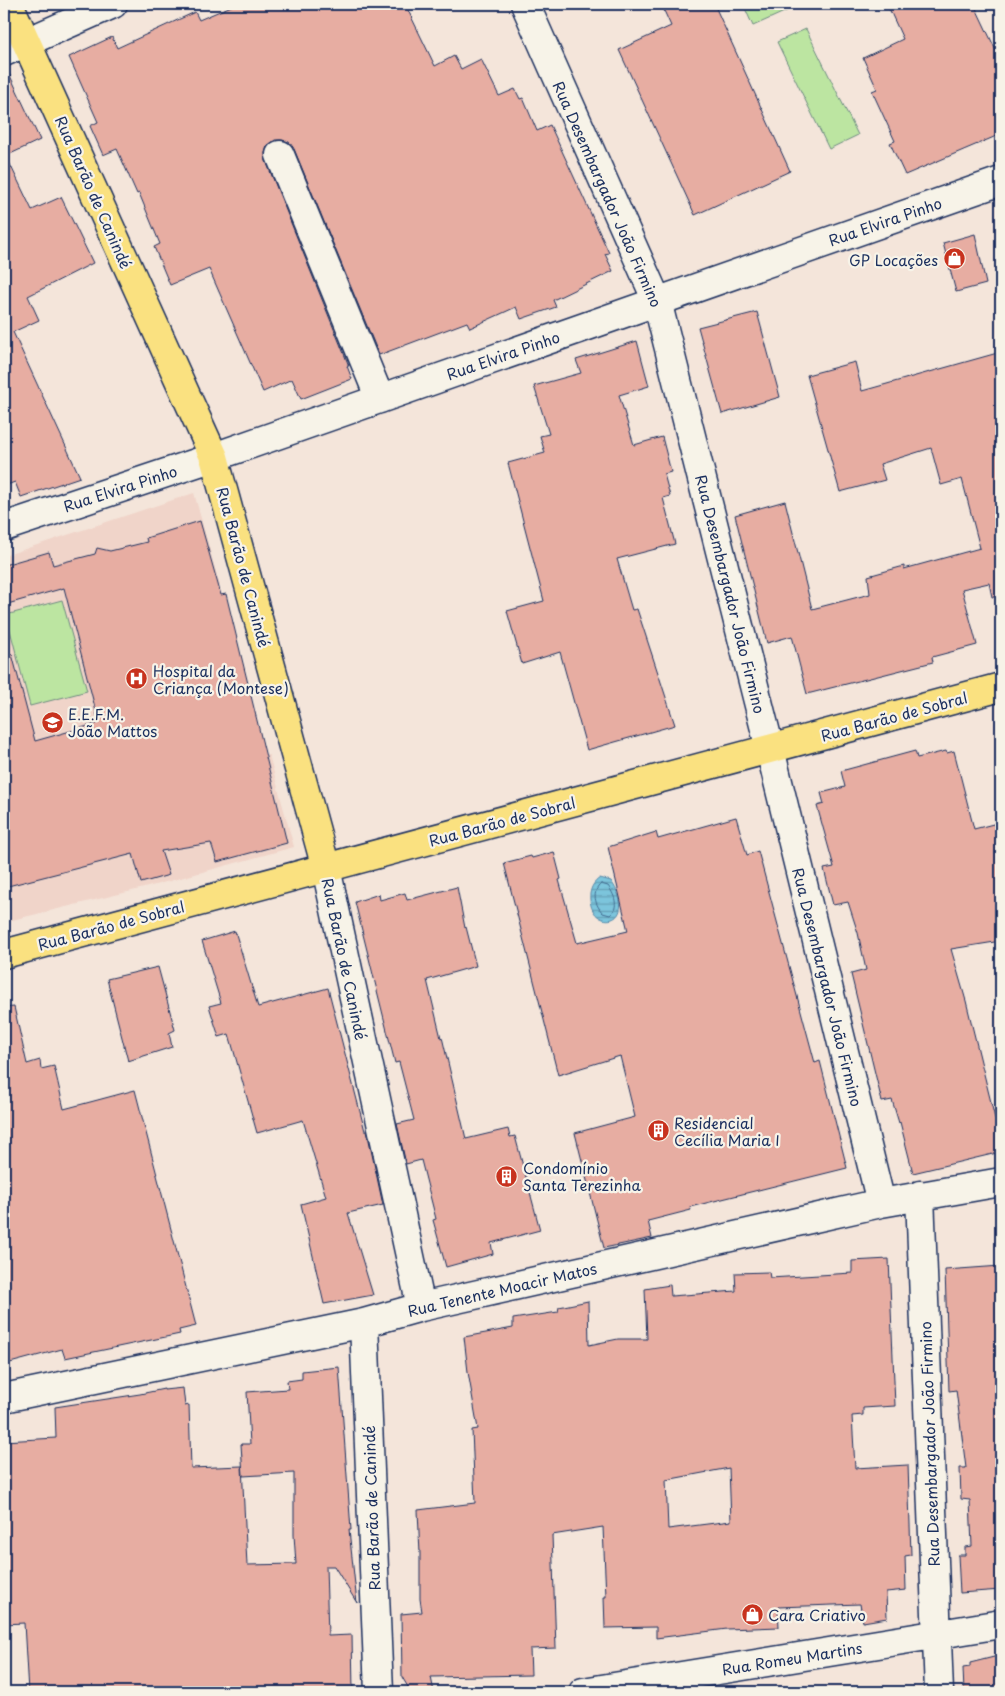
<svg xmlns="http://www.w3.org/2000/svg" width="1005" height="1696" font-family="'Playpen Sans',sans-serif">
  <style>
    .built { fill: #f0d4c9 }
    .garden { fill: #bce5a1; stroke: #6c8a80 }
    .water { fill: url(#water-rules); stroke: #5589aa }
    .lines { fill: none; stroke-linecap: round; stroke-linejoin: round }
    .shore { stroke: #426b90; stroke-width: 1 }
    .building { fill: #e7ada2; stroke: #1b2f5e; fill-rule: evenodd }
    .minor-casing { stroke: #1b2f5e; stroke-width: 31 }
    .major-casing { stroke: #1b2f5e; stroke-width: 31 }
    .minor { stroke: #f7f3e8; stroke-width: 28 }
    .major { stroke: #fae180; stroke-width: 28 }
    .labels { text-anchor: middle; dominant-baseline: central; stroke-width: 4.5; stroke-linejoin: round; paint-order: stroke }
    .street-label { font-size: 15px; fill: #1b2f5e; stroke: #f7f3e8 }
    .poi-label { font-size: 15px; fill: #1b2f5e; stroke: #f7f3e8; text-anchor: start }
  </style>
  <defs>
    <pattern id="water-rules" width="6" height="5" patternUnits="userSpaceOnUse" patternTransform="scale(1.25)"><rect width="6" height="5" fill="#7cc5dc"/><path d="M0 2.5h6" fill="none" stroke="#65a0b6"/></pattern>
  </defs>
  <rect width="100%" height="100%" fill="#f4e5da"/>
  <filter id="ink" filterUnits="userSpaceOnUse"><feTurbulence type="fractalNoise" baseFrequency=".02" numOctaves="2"/><feDisplacementMap in="SourceGraphic" scale="10" xChannelSelector="R" yChannelSelector="G"/><feConvolveMatrix kernelMatrix="1 2 1 2 8 2 1 2 1" color-interpolation-filters="sRGB"/></filter>
  <g filter="url(#ink)">
    <path class="built" d="M194 493 220 586 165 602 210 772 269 755 294 847 144 888 4 922V556Z"/>
    <path class="garden" d="M743 4H802L753 26Z
      M806 29 858 135 829 149 777 42Z
      M62 600 87 691 30 706 6 615Z"/>
    <path class="water" d="M600 878 611 881C642 927 587 933 590 894 591 887 594 882 600 878Z"/>
    <g class="lines">
      <path class="shore" d="M601 884 608 886C614 894 620 907 610 915L603 913C595 905 591 892 601 884Z"/>
    </g>
    <path class="building" d="M236 4H405L435 66 454 56 461 69 481 59 499 96 515 89 520 99 523 98 537 131 550 125 609 253 605 254 613 271 553 300 556 307 521 319 516 307 470 328 467 322 379 355 294 149 289 142 282 140H275L267 146 265 153 266 161 349 366H347L352 379 301 399 292 379 263 392 209 269 170 285 154 247 160 244 139 193 137 194 117 149 103 155 90 126 98 122 69 57 112 37 117 48 195 12 199 20Z
      M661 4H714L790 171 695 215 619 50 671 26Z
      M887 4H974L1001 61V134L905 175 890 143 895 141 872 91 877 89 863 58 903 39Z
      M4 67H6L40 140 6 156 32 210 61 197 93 263 28 296 39 320 13 332 80 477 21 497 15 482 4 486Z
      M975 234 986 284 956 292 943 243Z
      M757 312 780 397 722 414 698 327Z
      M637 341 649 386 619 395 634 445 662 437 671 472 664 474 670 496 663 498 675 544 617 559 632 610 637 609 675 725 587 750 560 652 522 664 507 611 544 601 508 463 545 453 540 436 549 434 534 386 581 373 576 360Z
      M1001 352V596L992 597 989 583 962 589 977 645 932 657 933 662 807 694 792 636 767 643 735 515 785 501 812 609 870 594 868 576 904 566V569L980 548 962 479 941 485 931 448 880 464 885 480 840 492 807 375 855 362 862 391Z
      M200 521 221 595 226 594 287 843 217 862 211 843 161 851 169 875 141 883 133 854 4 887V655L12 654 35 741 99 723 64 588 4 605V565L49 552 53 565 95 554 97 548 110 551 147 542 146 538Z
      M915 751 917 758 946 751 947 753 954 751 974 829 1001 822V941L951 949 966 1001 1001 1143V1152L913 1173 900 1122 899 1123 892 1100 882 1102 851 974 866 970 858 933 848 902 833 905 824 869 834 867 817 806 824 804 821 793 845 787 841 771Z
      M736 817 747 855 758 851 815 1063 820 1061 847 1168 690 1207 691 1210 648 1221 652 1238 604 1248 575 1133 635 1117 620 1056 558 1075 504 863 531 856 532 858 554 852 561 879 559 880 577 943 628 931 608 847 656 832 658 839Z
      M457 887 465 928 466 927 476 966 427 980 441 1038 442 1037 466 1139 508 1129 510 1137 515 1136 540 1230 491 1243 493 1254 446 1267 433 1220 436 1219 421 1160 406 1164 397 1124 414 1120 399 1062 395 1063 355 902 379 894 380 900 405 893 407 900Z
      M235 931 258 1007 328 988 365 1131H367L383 1205 348 1213 373 1295 324 1304 301 1204 326 1197 303 1120 257 1133 229 1034 219 1037 209 1006 221 1003 202 941Z
      M158 967 175 1030 169 1033 172 1047 128 1061 107 979Z
      M14 1007 27 1064 40 1060 41 1069 54 1066 64 1109 135 1090 196 1326 179 1330 180 1334 65 1358 62 1349 10 1363 4 1341V1008Z
      M889 1259 895 1406 863 1408V1415L852 1416 855 1468 908 1465 911 1555 905 1556 906 1590 886 1592 887 1618 863 1622 860 1604 778 1607 779 1627 727 1629 656 1638V1627L605 1628 604 1597H606L603 1527 552 1535 556 1648 530 1649 531 1675 431 1677 434 1692H411L402 1677 401 1614 422 1612 420 1599V1554L418 1510 475 1503 472 1430 478 1429 468 1372 464 1337 513 1328V1319L558 1312 559 1307 588 1301 589 1345 618 1339H647L645 1289 670 1285 671 1296 736 1291 735 1273 769 1272 770 1278 852 1273V1261ZM729 1468 731 1521 668 1529 666 1480Z
      M1001 1266V1590L960 1593 958 1555H965V1547L972 1546 970 1500 961 1499 960 1468H966L956 1390 949 1391 945 1270Z
      M339 1367 351 1530H349L357 1603 334 1566H326L328 1636 352 1635 353 1692H28L24 1623 4 1624V1441L56 1438 55 1407 140 1394 164 1389V1390L183 1388 185 1406 189 1405 191 1468 242 1466 247 1565 296 1564 294 1535V1473L243 1476 241 1444H250L247 1392 288 1389 287 1381 302 1379V1371Z
      M998 1656 1000 1692H964L963 1668 970 1667V1663Z"/>
    <g class="lines">
      <defs>
        <path id="minor" d="M525 4 657 301 770 749 881 1203
          M4 52 113 4
          M280 155 380 399
          M4 527 214 457 1001 181
          M326 868 421 1307
          M920 1195 939 1692
          M364 1323 379 1692
          M4 1398 364 1323 421 1307 881 1203 1001 1182
          M583 1692 1001 1624"/>
        <path id="major" d="M9 4 214 457 326 868
          M4 954 1001 687"/>
      </defs>
      <use href="#minor" class="minor-casing"/>
      <use href="#major" class="major-casing"/>
      <use href="#minor" class="minor"/>
      <use href="#major" class="major"/>
    </g>
  </g>
  <defs>
    <symbol id="shop-disc" viewBox="-11 -11 22 22"><circle r="9.5" fill="#c8321e" stroke="#f7f3e8"/><path d="M-5-2.5h2.3a2.7 3.5 0 0 1 5.4 0H5L5.5 6h-11ZM-1.5-2.5h3a1.5 2.3 0 0 0-3 0Z" fill="#fff"/></symbol>
    <symbol id="hospital-disc" viewBox="-11 -11 22 22"><circle r="9.5" fill="#c8321e" stroke="#f7f3e8"/><path d="M-5-5h3v3.5h4V-5h3V5h-3V1.5h-4V5h-3Z" fill="#fff"/></symbol>
    <symbol id="school-disc" viewBox="-11 -11 22 22"><circle r="9.5" fill="#c8321e" stroke="#f7f3e8"/><path d="M0-5L7-2L0 1L-7-2ZM-4 1L0 2.5L4 1V4Q0 6-4 4Z" fill="#fff"/></symbol>
    <symbol id="building-disc" viewBox="-11 -11 22 22"><circle r="9.5" fill="#c8321e" stroke="#f7f3e8"/><path d="M-4-6H4V6H1V3H-1V6H-4ZM-2.5-4.3h1.7v1.8h-1.7ZM.8-4.3h1.7v1.8H.8ZM-2.5-1h1.7V.8h-1.7ZM.8-1h1.7V.8H.8Z" fill="#fff"/></symbol>
  </defs>
  <g fill-rule="evenodd">
    <use href="#shop-disc" x="942" y="246" width="25" height="25"/>
    <use href="#hospital-disc" x="124" y="666" width="25" height="25"/>
    <use href="#school-disc" x="40" y="710" width="25" height="25"/>
    <use href="#building-disc" x="646" y="1118" width="25" height="25"/>
    <use href="#building-disc" x="494" y="1164" width="25" height="25"/>
    <use href="#shop-disc" x="740" y="1602" width="25" height="25"/>
  </g>
  <g class="labels">
    <g class="street-label">
      <text transform="translate(94 192) rotate(66)">Rua Barão de Canindé</text>
      <text transform="translate(608 194) rotate(66)">Rua Desembargador João Firmino</text>
      <text transform="translate(885 221) rotate(-19)">Rua Elvira Pinho</text>
      <text transform="translate(503 355) rotate(-19)">Rua Elvira Pinho</text>
      <text transform="translate(120 488) rotate(-18)">Rua Elvira Pinho</text>
      <text transform="translate(244 567) rotate(75)">Rua Barão de Canindé</text>
      <text transform="translate(731 594) rotate(76)">Rua Desembargador João Firmino</text>
      <text transform="translate(894 716) rotate(-15)">Rua Barão de Sobral</text>
      <text transform="translate(502 821) rotate(-15)">Rua Barão de Sobral</text>
      <text transform="translate(111 925) rotate(-15)">Rua Barão de Sobral</text>
      <text transform="translate(345 959) rotate(78)">Rua Barão de Canindé</text>
      <text transform="translate(828 987) rotate(76)">Rua Desembargador João Firmino</text>
      <text transform="translate(502 1289) rotate(-13)">Rua Tenente Moacir Matos</text>
      <text transform="translate(929 1444) rotate(-92)">Rua Desembargador João Firmino</text>
      <text transform="translate(371 1508) rotate(-92)">Rua Barão de Canindé</text>
      <text transform="translate(792 1658) rotate(-9)">Rua Romeu Martins</text>
    </g>
    <g class="poi-label">
      <text x="938" y="259" text-anchor="end">GP Locações</text>
      <text x="153" y="670">Hospital da<tspan x="153" dy="17">Criança (Montese)</tspan></text>
      <text x="68" y="713">E.E.F.M.<tspan x="68" dy="17">João Mattos</tspan></text>
      <text x="674" y="1122">Residencial<tspan x="674" dy="17">Cecília Maria I</tspan></text>
      <text x="523" y="1167">Condomínio<tspan x="523" dy="17">Santa Terezinha</tspan></text>
      <text x="768" y="1614">Cara Criativo</text>
    </g>
  </g>
  <rect width="1005" height="1696" fill="none" stroke="#f7f3e8" stroke-width="20"/>
  <rect x="10" y="10" width="985" height="1676" fill="none" stroke="#1b2f5e" stroke-width="2" filter="url(#ink)"/>
</svg>
